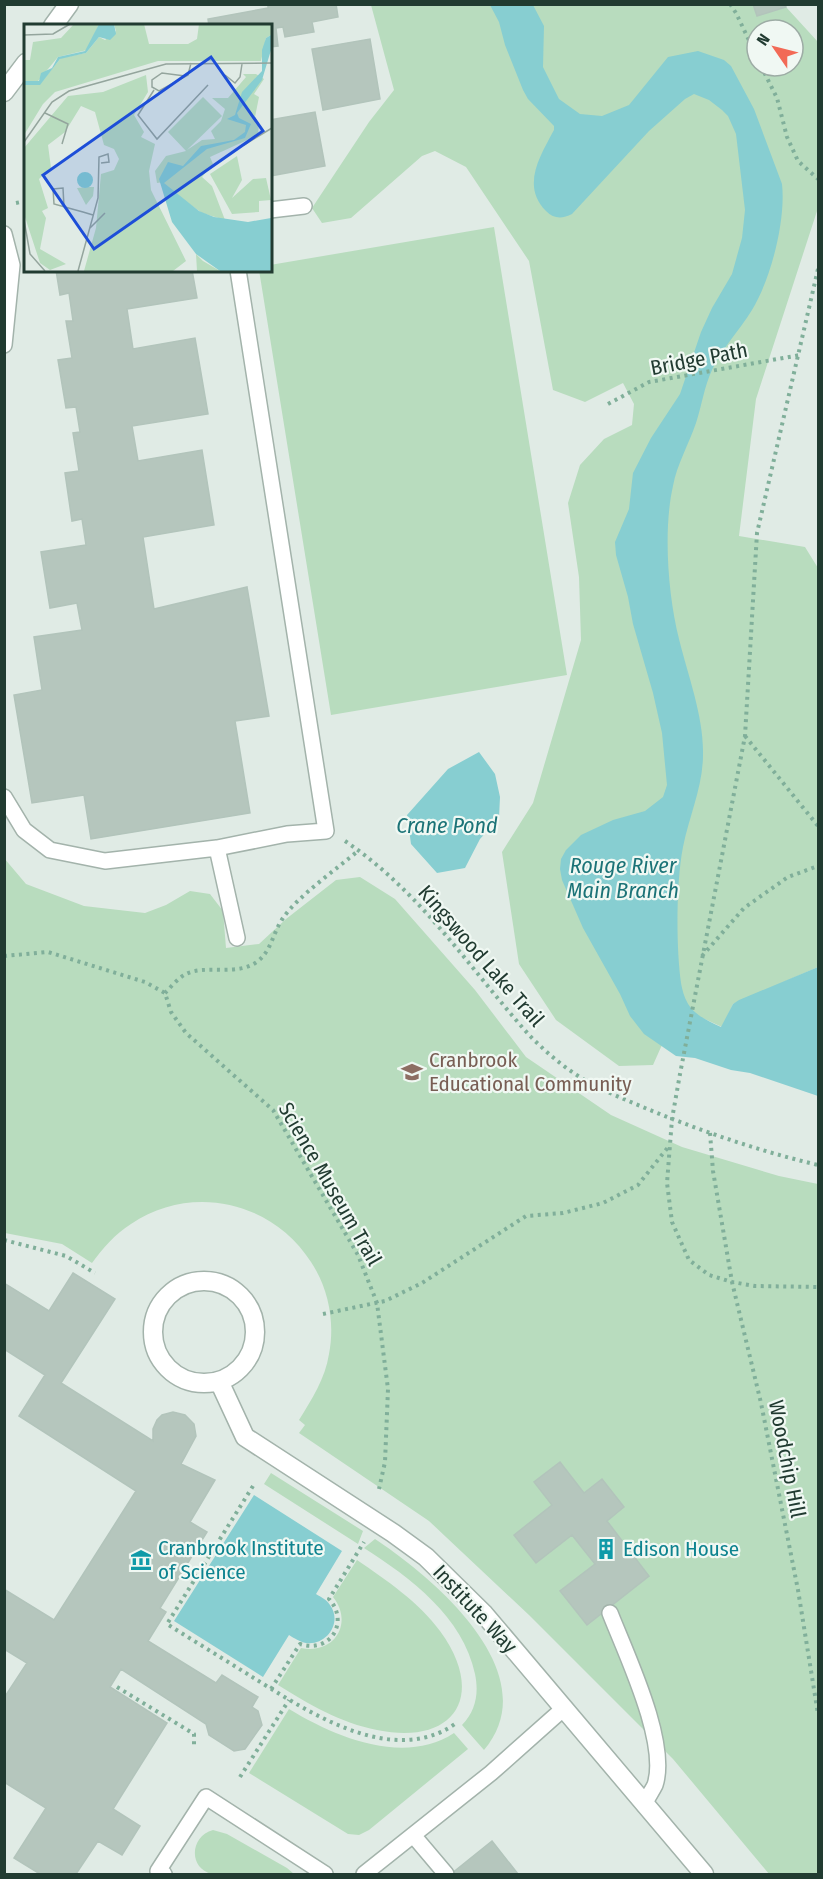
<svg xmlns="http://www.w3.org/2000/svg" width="823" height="1879" font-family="'Fira Sans Condensed',sans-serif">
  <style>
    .green { fill: #b8dcbe; fill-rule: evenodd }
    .water { fill: #87ced1 }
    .building { fill: #b5c6bd; stroke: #b2c4bb; stroke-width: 1.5 }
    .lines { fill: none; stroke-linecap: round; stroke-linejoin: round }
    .lane-casing { stroke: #a3b3ab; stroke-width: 18 }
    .street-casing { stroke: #a3b3ab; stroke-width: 21 }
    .path { stroke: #80af9a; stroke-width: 4; stroke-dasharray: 3 4.5; stroke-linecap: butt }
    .lane { stroke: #fff; stroke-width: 15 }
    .street { stroke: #fff; stroke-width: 18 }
    .labels { text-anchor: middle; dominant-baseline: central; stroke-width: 4.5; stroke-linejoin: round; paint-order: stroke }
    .street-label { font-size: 21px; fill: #213b31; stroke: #f0f8f3 }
    .education-label { font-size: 21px; fill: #785e54; stroke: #f0f8f3; text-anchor: start }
    .culture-label { font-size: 21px; fill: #0d838f; stroke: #f0f8f3; text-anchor: start }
    .water-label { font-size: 22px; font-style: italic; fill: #1b7377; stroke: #f0f8f3 }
    .inset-road { fill: none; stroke: #94a59d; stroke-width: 1.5 }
    .view { fill: #1d4ed8; fill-opacity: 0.15; stroke: #1d4ed8; stroke-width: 3 }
    .inset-edge { fill: none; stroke: #213b31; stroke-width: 3 }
  </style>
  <rect width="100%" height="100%" fill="#e0ebe5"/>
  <path class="green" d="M753 4 757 16 786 7 818 42 817 211 756 399 739 536 805 547 818 568V967L733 1004 722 1027 696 1015 687 1004 661 1047 653 1065 619 1066 556 1020 519 964 502 852 533 803 581 640 579 577 568 503 580 465 604 439 632 425 634 404 623 383 585 402 553 390 529 261 466 167 435 151 422 156 351 218 322 223 312 208 369 122 394 90 371 5ZM757 30H793V66H757Z
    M494 227 567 675 331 715 259 270H270V265Z
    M4 858 26 884 84 906 145 913 166 905 190 891 210 894 223 911 226 948 259 944 286 919 336 880 360 877 395 899 475 990 526 1057 611 1115 682 1147 779 1176 818 1184V1874H769L673 1759 529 1615 429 1521 299 1433 305 1425 299 1420C312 1399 325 1379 329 1354 335 1323 329 1289 311 1262 272 1201 191 1183 131 1224 115 1234 103 1248 92 1263L62 1244 5 1233Z
    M271 1473 363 1531 358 1544 264 1484Z
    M375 1539C434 1578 548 1674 484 1750L462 1725C476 1711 479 1693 475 1674 463 1617 411 1578 364 1548Z
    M357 1560C386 1580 419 1602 440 1631 487 1695 455 1746 377 1730 341 1723 308 1704 278 1685L301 1648C334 1655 354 1623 333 1597Z
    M289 1709C335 1737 404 1766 454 1733L468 1749 369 1830 359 1835 348 1834 249 1773Z
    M213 1830 227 1834 287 1868 294 1874C275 1875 255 1874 236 1874 229 1874 219 1876 212 1874 188 1868 190 1836 213 1830Z"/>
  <path class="water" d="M490 5H533L544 26 543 67 559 99 580 114 602 116 629 105 668 57 698 51 724 60 731 66 754 109 782 184C786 220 771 279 752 310 739 331 722 348 712 370 704 387 702 405 696 423 689 444 677 464 673 486 663 530 668 595 679 639 688 676 704 717 703 755 703 786 689 817 683 847 676 882 676 948 681 983 686 1011 698 1016 721 1027L733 1004 739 1000 818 967V1096L750 1073 731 1070 695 1058 676 1056 644 1034 630 1016 620 994 583 928 562 880 560 869 561 859 566 850 581 835 613 820 645 811 663 797 667 785 662 733 653 693 633 624 628 597 616 555 615 542 629 509 633 473 651 438 680 394 701 332 712 308 732 274 742 238 745 210 736 134 728 116 722 110 709 100 694 94 685 99 649 131 572 214C562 219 554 219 546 211 521 186 540 156 554 130V126L528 99 523 90 505 45 499 22Z
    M479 752 495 774 500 797 499 818 480 839 465 868 437 873 411 844 407 815 448 769Z
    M254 1495 342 1551 316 1594C321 1597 327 1600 330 1605 343 1623 326 1646 306 1643 300 1642 294 1638 289 1635L263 1677 174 1621Z"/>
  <path class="building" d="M268 4H336L338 17 312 22 314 32 285 37 283 27 276 28 278 46 270 47V26H209L208 19 268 8Z
    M753 4H785L786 7 757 16Z
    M370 39 380 99 323 110 312 49Z
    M315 112 325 166 270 176V120Z
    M56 270H192L197 298 127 309 133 349 195 338 208 414 132 426 138 461 202 450 214 525 143 537 154 609 247 587 269 716 235 721 250 813 91 839 84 795 32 803 14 695 42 690 34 637 82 630 77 603 50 608 41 552 86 545 82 519 72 521 65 473 79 471 73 433 80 432 76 407 66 408 58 360 72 358 66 321H73L69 293 60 295Z
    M73 1273 115 1299 61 1383 153 1441V1429L157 1420 162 1415 173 1412 185 1415 194 1424 196 1436 181 1464 215 1480 190 1522 207 1532 160 1608 166 1612 148 1641 216 1683 222 1675 258 1697 252 1707 258 1711 262 1725 245 1749 234 1751 209 1735 206 1724 121 1669 110 1687 167 1723 113 1809 140 1826 122 1855 98 1841 76 1874H40L14 1858 46 1808 4 1782V1698L27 1663 4 1649V1589L54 1620 136 1491 19 1416 45 1375 4 1349V1283L49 1311Z
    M560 1462 584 1493 602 1479 624 1507 607 1521 649 1576 587 1625 560 1591 595 1564 572 1535 536 1563 514 1535 552 1505 534 1482Z
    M492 1841 518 1874H451Z"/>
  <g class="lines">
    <defs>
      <path id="lane" d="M270 210 304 206
        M4 234 12 265 4 345
        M4 797 24 830 50 850 105 861 217 848 287 834 326 831 238 270
        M217 848 237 938
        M610 1613C626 1654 669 1743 655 1785 652 1791 647 1798 644 1805
        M413 1835 446 1874
        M164 1874 158 1871 206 1797 325 1874
        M364 1874 491 1773 563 1709"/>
      <path id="street" d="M53 26 69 4
        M4 92 26 63
        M153 1332a51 51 0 1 1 102 0a51 51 0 1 1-102 0Z
        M219 1381 245 1437 393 1533 426 1557 484 1614 704 1874"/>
    </defs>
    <use href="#lane" class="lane-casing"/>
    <use href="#street" class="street-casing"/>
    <path class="path" d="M730 4 736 13 757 57
      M761 66 777 98 787 137 798 161 818 179
      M16 203 26 201
      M818 269 757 533 745 736 680 1074 672 1119 667 1183 672 1222 689 1260 709 1275 732 1282 755 1286 818 1287
      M608 404 649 382 800 355
      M745 736 818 826
      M345 841C421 892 470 969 530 1036 546 1052 563 1067 583 1079 603 1091 624 1099 645 1108 701 1131 759 1151 818 1165
      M4 956 48 952 145 982 165 993 171 1012 186 1033 273 1110 358 1255 377 1303 388 1389 385 1462 379 1489
      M702 956 744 908 788 877 818 866
      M165 993C171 987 178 978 186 974 206 964 238 977 258 961 272 950 273 932 283 918 299 895 337 869 359 850
      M710 1133 713 1171 732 1282 761 1403 798 1590 818 1714
      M4 1240 66 1256 95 1273
      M323 1314 385 1301 422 1283 526 1216 563 1213 603 1203 638 1185 669 1146
      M253 1486 167 1624C194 1641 222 1658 249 1675 304 1709 390 1769 455 1724
      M117 1687 194 1734V1746
      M271 1689 300 1644C330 1654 350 1622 329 1599L364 1542
      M240 1777 289 1700"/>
    <use href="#lane" class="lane"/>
    <use href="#street" class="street"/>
  </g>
  <defs>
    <symbol id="school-bare" viewBox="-9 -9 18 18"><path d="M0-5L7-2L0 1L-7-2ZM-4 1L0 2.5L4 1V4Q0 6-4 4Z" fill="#8d6e63" stroke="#f0f8f3" stroke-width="2.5" paint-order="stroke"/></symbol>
    <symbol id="building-bare" viewBox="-9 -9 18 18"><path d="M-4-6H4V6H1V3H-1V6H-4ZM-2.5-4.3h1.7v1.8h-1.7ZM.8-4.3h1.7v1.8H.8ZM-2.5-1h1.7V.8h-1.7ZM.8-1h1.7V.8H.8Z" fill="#0f9aa8" stroke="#f0f8f3" stroke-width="2.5" paint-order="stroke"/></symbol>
    <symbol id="museum-bare" viewBox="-9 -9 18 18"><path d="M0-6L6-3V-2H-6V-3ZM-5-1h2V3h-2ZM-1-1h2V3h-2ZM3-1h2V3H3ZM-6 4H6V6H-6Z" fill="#0f9aa8" stroke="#f0f8f3" stroke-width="2.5" paint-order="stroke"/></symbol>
  </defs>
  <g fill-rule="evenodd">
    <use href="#school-bare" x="397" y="1057" width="30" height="30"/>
    <use href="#building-bare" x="591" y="1534" width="30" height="30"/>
    <use href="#museum-bare" x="126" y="1545" width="30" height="30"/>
  </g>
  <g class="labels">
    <g class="street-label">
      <text transform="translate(699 359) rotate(-11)">Bridge Path</text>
      <text transform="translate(481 956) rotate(49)">Kingswood Lake Trail</text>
      <text transform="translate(330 1184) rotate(60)">Science Museum Trail</text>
      <text transform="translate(787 1459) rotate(79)">Woodchip Hill</text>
      <text transform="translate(475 1609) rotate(47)">Institute Way</text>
    </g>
    <g class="education-label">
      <text x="429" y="1060">Cranbrook<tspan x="429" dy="24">Educational Community</tspan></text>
    </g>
    <g class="culture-label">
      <text x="158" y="1548">Cranbrook Institute<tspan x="158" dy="24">of Science</tspan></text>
      <text x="623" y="1549">Edison House</text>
    </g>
    <g class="water-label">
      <text x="447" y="825">Crane Pond</text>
      <text x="623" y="865">Rouge River<tspan x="623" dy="25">Main Branch</tspan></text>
    </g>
  </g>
  <g transform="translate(24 24)">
    <rect width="248" height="248" fill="#e0ebe5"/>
    <path d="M50 0H75L63 26 34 33 14 57H0V36H6L9 18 37 14ZM90 0H120L125 20H164L173 15 175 0H247V11L242 14 237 37H134L31 68 19 80 0 111V61H15L37 34 62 29 75 13 81 16 92 7ZM219 50H232L240 55 230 70 235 73 231 93 235 99 234 111 186 133 189 140 178 153 188 162 201 196 178 189 140 162V158L133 159 131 147 142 132 162 127 144 108 179 73 198 92 163 126 178 116 191 115 187 107 197 97 201 85 188 74H204L222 53ZM122 51 124 68 110 91 120 108 117 113 131 120 125 147 127 166 162 237 149 247H60L72 204 77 150 90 146 95 135 90 125 80 121 71 88 57 82 41 108 24 121 27 144 15 155 24 184 18 187 22 194 16 225 42 240 26 246 16 239 0 190V124L44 72 79 68ZM213 132 218 156 208 174 229 155 242 154 247 176 235 177V188L208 190 186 150ZM65 163H70L69 172 62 181 53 164ZM172 230 179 237 196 247H173Z" fill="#b8dcbe"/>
    <path d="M75 0H90L92 10 86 16 75 13 62 29 36 35 16 61H0V57H15L17 49 28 44 34 33 61 27ZM247 11V26L238 56 213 89 215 94 227 100 221 114 183 125 140 159 175 187 190 193 224 198 247 194V247H196L172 230 148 198 135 155 144 138 159 142 177 122 210 116 221 108 222 101 203 95 211 91 218 68 238 47V26L242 14ZM53 156a8 8 0 1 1 16 0a8 8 0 1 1-16 0Z" fill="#87ced1"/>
    <path class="inset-road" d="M0 11 29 10 46 0M201 51 211 59 216 53 218 40M161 52 138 49 128 56V63L135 67 164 51 167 39M130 66 114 91 133 115 184 61M21 89 44 100 38 120M0 118 28 78 45 67 142 40 248 39M220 121 248 104M40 183 39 164 29 165 30 180 48 185 59 188 69 191M0 196 6 230 21 247M66 204 81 189M54 247 74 174 75 133 84 130 85 138 77 139"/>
    <path class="view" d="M187 33 239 107 70 225 19 151Z"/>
    <rect width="248" height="248" class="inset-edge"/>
  </g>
  <rect width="823" height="1879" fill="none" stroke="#213b31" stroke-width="12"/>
  <g transform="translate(775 48) rotate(305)"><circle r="28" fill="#f0f8f3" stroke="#9daca5" stroke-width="1.5"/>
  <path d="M0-4.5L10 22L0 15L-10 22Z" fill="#f26a56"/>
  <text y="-9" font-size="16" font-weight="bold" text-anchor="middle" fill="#213b31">N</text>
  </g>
</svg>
